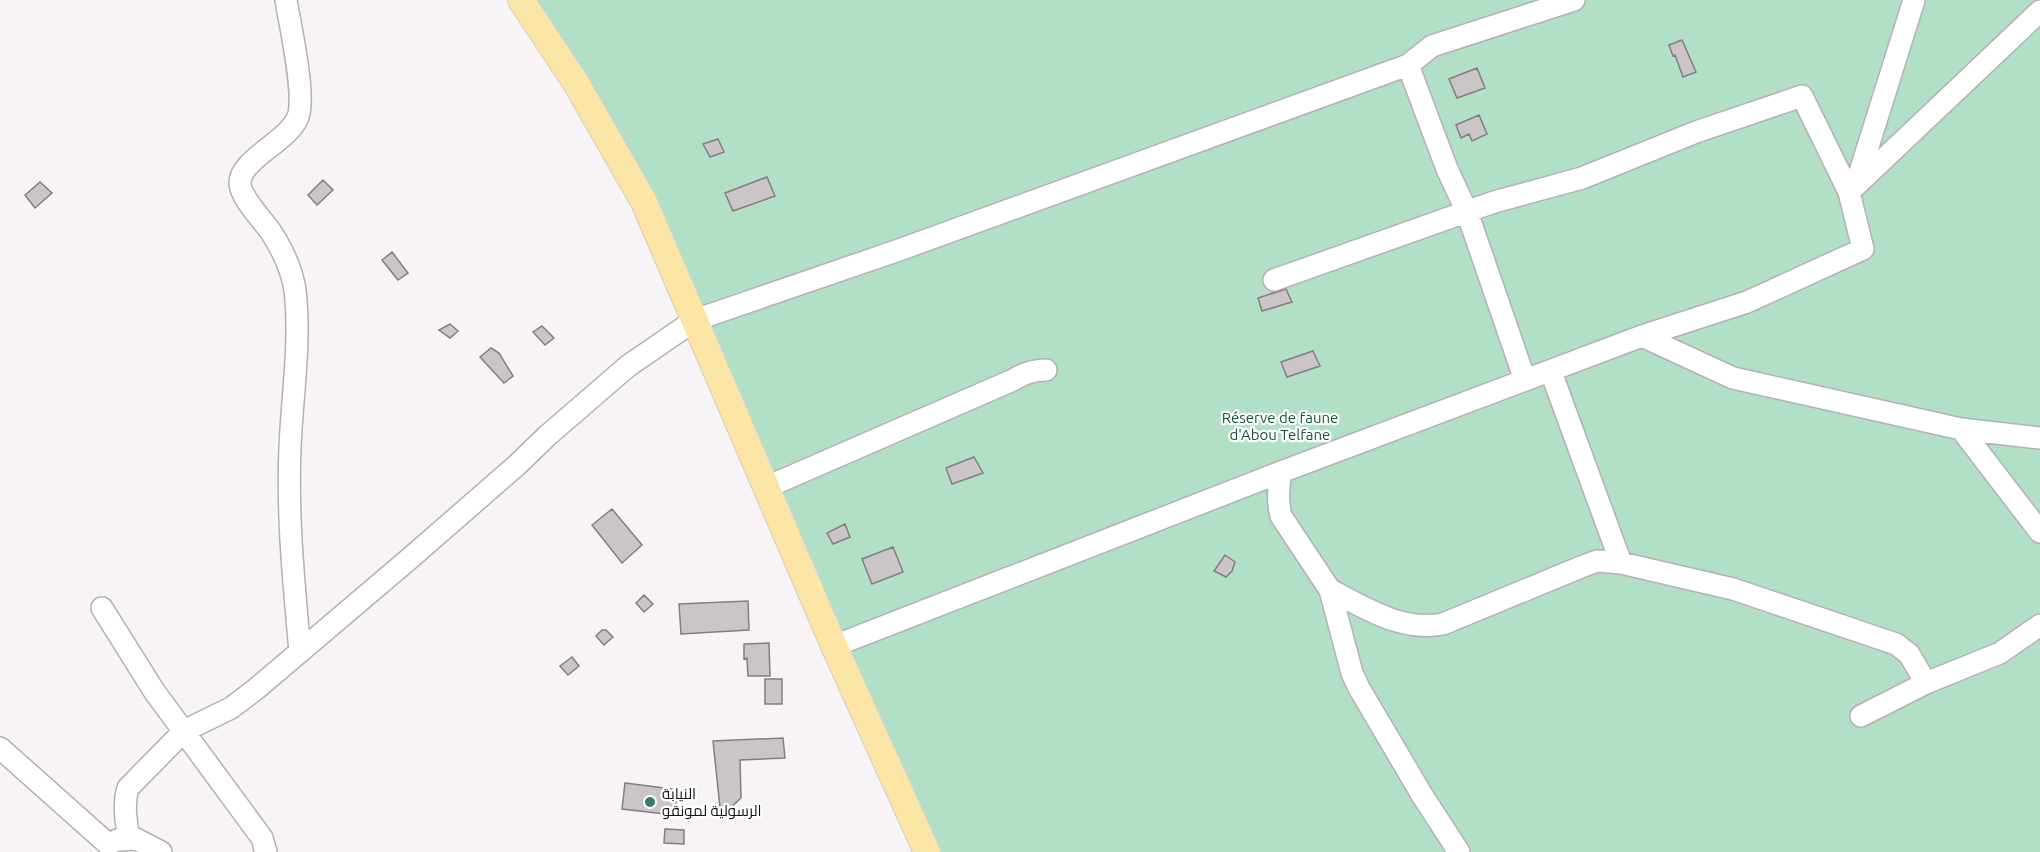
<svg xmlns="http://www.w3.org/2000/svg" width="2040" height="852" font-family="Ubuntu,Cairo,sans-serif">
  <style>
    .green { fill: #b1dfc7 }
    .building { fill: #ccc5c8; stroke: #847e80; stroke-width: 1.5 }
    .lines { fill: none; stroke-linecap: round; stroke-linejoin: round }
    .minor-casing { stroke: #b5b0b5; stroke-width: 24 }
    .major-casing { stroke: #d0cfd0; stroke-width: 28 }
    .minor { stroke: #fff; stroke-width: 21 }
    .major { stroke: #fbe5a5; stroke-width: 26 }
    .poi-dot { fill: #357a6f; stroke: #fff; stroke-width: 2 }
    .labels { text-anchor: middle; dominant-baseline: central; stroke-width: 4.5; stroke-linejoin: round; paint-order: stroke }
    .park-label { font-size: 15px; fill: #145239; stroke: #fff }
    .poi-label { font-size: 15px; fill: #121113; stroke: #fff; text-anchor: start }
  </style>
  <rect width="100%" height="100%" fill="#f7f3f7"/>
  <path class="green" d="M520 0H2040V852H927L644 202Z"/>
  <path class="building" d="M1682 40 1696 72 1683 77 1675 55 1673 56 1669 45Z
    M1477 68 1485 88 1457 98 1449 79Z
    M1479 115 1487 134 1472 141 1469 134 1461 138 1456 125Z
    M718 139 724 152 710 157 703 144Z
    M767 177 775 196 733 211 725 193Z
    M323 180 333 190 317 205 308 195Z
    M40 182 52 193 35 208 25 195Z
    M392 252 408 273 398 280 382 260Z
    M1286 289 1292 302 1262 311 1258 298Z
    M450 324 458 331 450 338 439 330Z
    M542 326 554 338 545 345 533 332Z
    M491 348 499 353 513 376 504 383 480 357Z
    M1313 351 1320 366 1287 377 1281 362Z
    M974 457 983 473 952 484 946 468Z
    M612 509 642 545 622 563 592 525Z
    M845 524 850 537 833 544 827 533Z
    M893 547 903 572 872 584 862 559Z
    M1225 555 1235 562 1232 571 1226 577 1214 571Z
    M644 595 653 604 644 612 636 603Z
    M748 601 749 630 681 634 679 604Z
    M602 630H606L613 637 604 645 596 636Z
    M769 643 770 676H748L747 658 744 659V644Z
    M572 657 579 666 568 675 560 666Z
    M765 679H782V704H765Z
    M783 738 785 758 740 760 741 798 721 817 713 741Z
    M625 783 672 789 671 796 677 797 674 815 622 809Z
    M665 829 684 830V844L664 843Z"/>
  <g class="lines">
    <defs>
      <path id="minor" d="M286 0C290 25 306 95 298 117 288 142 240 159 240 183 240 197 262 219 271 232 282 249 292 270 295 290 301 344 292 395 290 448 287 517 294 584 300 652
        M1853 183 1860 172 1914 0
        M1849 192 2040 11
        M1642 336 1733 378 1961 429 2040 438
        M1551 372 1621 563
        M1525 380 1467 212 1447 169 1408 65 1432 46 1574 0
        M1961 429 2040 532
        M1281 472C1278 487 1277 500 1281 516L1330 590 1352 673 1359 688 1422 795 1459 852
        M767 487 1013 380C1024 373 1033 370 1046 370
        M1330 590C1366 608 1401 632 1443 624L1581 567 1597 561 1621 563 1733 589 1896 644 1909 654 1926 683
        M102 608 154 691 262 838 266 852
        M834 646 1281 472 1642 336 1747 302 1863 249 1849 192 1802 96 1696 132 1582 178 1494 202 1274 280
        M1861 716 1926 683 2000 653 2040 625
        M0 748 109 845
        M129 838C126 821 123 805 128 788L184 731 231 708 256 689 408 560 517 465 547 436 628 366 695 320 899 250 1408 65
        M117 840 136 839 161 852"/>
      <path id="major" d="M521 0 576 83 644 202 834 646 927 852"/>
    </defs>
    <use href="#minor" class="minor-casing"/>
    <use href="#major" class="major-casing"/>
    <use href="#minor" class="minor"/>
    <use href="#major" class="major"/>
  </g>
  <circle class="poi-dot" cx="650" cy="802" r="6"/>
  <g class="labels">
    <g class="park-label">
      <text x="1280" y="417">Réserve de faune<tspan x="1280" dy="17">d'Abou Telfane</tspan></text>
    </g>
    <g class="poi-label">
      <text x="662" y="793">النيابة<tspan x="662" dy="17">الرسولية لمونقو</tspan></text>
    </g>
  </g>
</svg>
